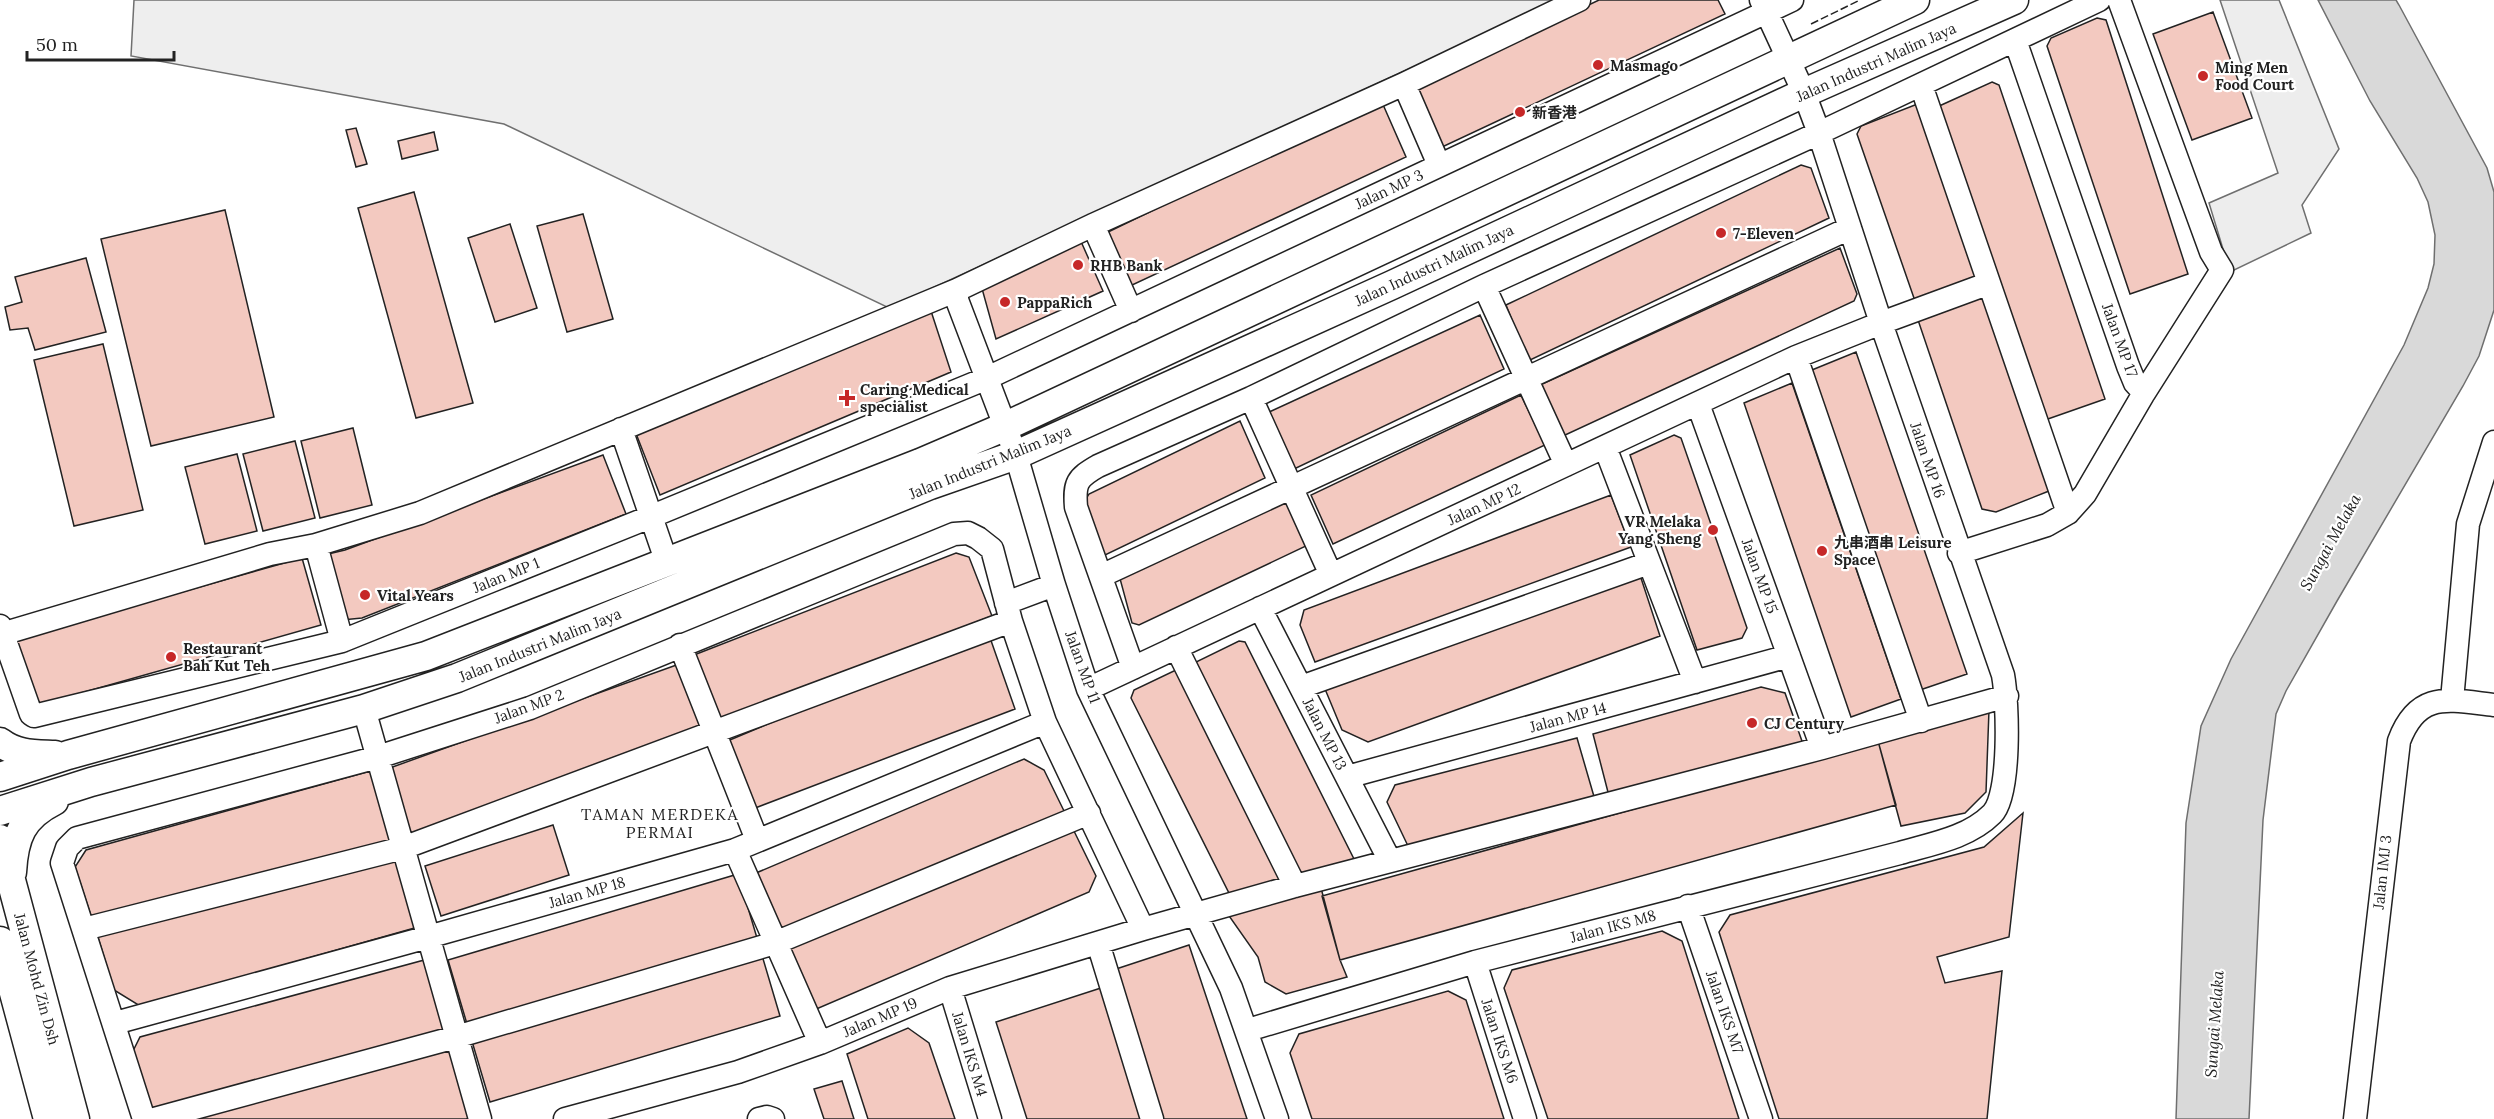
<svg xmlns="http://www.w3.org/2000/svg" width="2494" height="1119" font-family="Lora,'Noto Sans SC',serif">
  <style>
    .green { fill: #eee; stroke: #6f6f6f; stroke-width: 1.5 }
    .parking { fill: #ededed; stroke: #6f6f6f; stroke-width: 1.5 }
    .water { fill: #d9d9d9; stroke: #6f6f6f; stroke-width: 1.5 }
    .building { fill: #f3c9c0; stroke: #222; stroke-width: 1.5 }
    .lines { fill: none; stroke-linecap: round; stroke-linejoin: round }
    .minor-casing { stroke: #222; stroke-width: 25 }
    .major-casing { stroke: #222; stroke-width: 31 }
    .minor { stroke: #fff; stroke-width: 22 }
    .major { stroke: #fff; stroke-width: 28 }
    .fence { stroke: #222; stroke-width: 1.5; stroke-dasharray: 8 3; stroke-linecap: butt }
    .poi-dot { fill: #c62828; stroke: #fff; stroke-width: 2 }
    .labels { text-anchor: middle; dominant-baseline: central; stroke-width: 4.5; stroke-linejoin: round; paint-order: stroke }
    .street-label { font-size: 15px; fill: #222; stroke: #fff }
    .poi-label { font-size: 15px; font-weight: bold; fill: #222; stroke: #fff; text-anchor: start }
    .water-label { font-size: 16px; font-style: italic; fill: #222; stroke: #fff }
    .neighbourhood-label { font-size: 16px; letter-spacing: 1.5px; fill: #222; stroke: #fff }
  </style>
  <rect width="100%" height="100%" fill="#fff"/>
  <path class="green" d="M134 0H1559L889 308 504 124 131 56Z"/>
  <path class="parking" d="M2220 0H2279L2339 149 2302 205 2311 233 2230 272 2209 203 2278 173Z"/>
  <path class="water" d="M2318 0H2396L2399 5 2487 168 2494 192V310L2479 356 2463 386 2337 601 2286 691 2276 714 2263 820 2249 1119H2176L2186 823 2201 726 2231 659 2404 345 2428 288 2434 264 2435 235 2428 202 2417 178 2370 101Z"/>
  <path class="building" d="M1599 0H1718L1725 14 1440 148 1414 88Z
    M2213 12 2252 118 2192 140 2153 34Z
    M2097 18 2106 20 2188 274 2130 294 2047 46 2051 38Z
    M1992 82 1999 85 2105 399 2045 420 1937 107Z
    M1381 100 1406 157 1130 286 1106 233Z
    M1920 103 1979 278 1915 301 1857 134 1861 126Z
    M356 128 367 164 356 167 346 130Z
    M434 132 438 150 402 159 398 141Z
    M1801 165 1811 168 1829 218 1528 361 1506 305Z
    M414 192 473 403 416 418 358 208Z
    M225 210 274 417 151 446 101 239Z
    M583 214 613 319 567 332 537 226Z
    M510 224 537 308 495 322 468 238Z
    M1079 237 1103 291 996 339 981 285Z
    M1840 248 1857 294 1854 301 1563 436 1540 385Z
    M86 258 106 332 35 350 28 328 10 330 5 307 22 302 15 277Z
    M1983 294 2049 491 1996 512 1982 509 1917 317Z
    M930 308 951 372 660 495 635 431Z
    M1480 315 1504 369 1292 470 1267 413Z
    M103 344 143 510 74 526 34 360Z
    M1856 352 1967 674 1917 691 1807 372Z
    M1792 383 1901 699 1851 717 1744 403Z
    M1521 395 1545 445 1333 544 1311 495Z
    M1240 421 1265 478 1103 556 1085 501 1089 494Z
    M353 428 372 505 320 518 301 441Z
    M1674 435 1681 438 1747 628 1742 638 1697 650 1630 455Z
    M295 441 315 518 263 531 243 454Z
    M237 454 257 531 205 544 185 467Z
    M603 455 626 514 362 618 342 620 324 555 345 550Z
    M1611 495 1631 547 1315 662 1300 625 1304 610Z
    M1284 496 1306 546 1139 625 1132 623 1119 575Z
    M956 553 969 557 992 616 718 722 694 655Z
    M302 558 321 625 35 706 16 639Z
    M1640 575 1660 636 1368 742 1342 730 1325 689Z
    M988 632 1015 709 750 810 725 742Z
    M1239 641 1245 642 1356 863 1301 875 1196 662Z
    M682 663 706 731 411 836 387 769Z
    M1178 669 1282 881 1230 895 1131 698 1134 690Z
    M1761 687 1785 693 1803 744 1609 796 1593 734Z
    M1989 710 1986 792 1965 813 1901 826 1878 741Z
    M1577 738 1595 800 1408 846 1387 802 1395 785Z
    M1878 741 1896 805 1340 960 1322 896Z
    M1024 759 1044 770 1066 815 782 934 756 873Z
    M374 770 395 844 94 925 75 867 86 850Z
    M2023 813 2009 937 1937 957 1945 983 2002 971 1987 1119H1779L1719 932 1730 915 1984 847Z
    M553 825 569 875 441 916 425 866Z
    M1072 827 1096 876 1089 892 814 1010 788 948Z
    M398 852 418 927 140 1006 114 990 97 934Z
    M738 874 757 938 467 1024 448 960Z
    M1321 888 1340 960 1347 977 1286 994 1265 982 1258 957 1227 913Z
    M1662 931 1682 941 1739 1119H1548L1504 988 1512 970Z
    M1189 945 1247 1119H1163L1113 970Z
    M761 952 780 1016 490 1102 471 1038Z
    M428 959 447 1030 152 1110 132 1053 140 1037Z
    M1104 987 1147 1119H1027L996 1022Z
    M1448 991 1466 1000 1504 1119H1312L1290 1053 1299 1034Z
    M908 1028 929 1043 955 1119H868L847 1054Z
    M453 1042 475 1117 466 1119H186Z
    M842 1081 854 1119H824L814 1089Z"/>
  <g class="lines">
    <defs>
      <path id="minor" d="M2119 0 2211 252 2222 270 2144 393
        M1404 84 1439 165
        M1921 85 2068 513
        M1093 225 1131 311
        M1484 286 1566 465
        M957 290V300L1016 455 1054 585 1088 689 1231 988 1277 1119
        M1796 357 1921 721
        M1251 398 1331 575
        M1698 404 1822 748
        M621 429 667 563
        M1605 447 1695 682
        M316 545 342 641
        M1959 553 2047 525 2068 513 2085 494 2144 393 2135 383 2128 366 2015 40
        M1101 576 1850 228
        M1006 603 1054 585
        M1260 608 1390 861
        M0 626 31 714 34 716 342 641 650 517 985 379 1792 0
        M2 634 270 554 316 545 420 513 957 290 1093 225 1404 84 1579 0
        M680 645 757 840
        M1176 647 1295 886
        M1133 668 1076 507C1074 483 1077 478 1098 466L1251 398 1484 286 1819 133 2099 0
        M1301 687 1649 563
        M1088 689 1796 357 1881 323 1987 284
        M2452 700 2468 524 2494 442
        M364 709 480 1119
        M1347 777 1789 656
        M735 850 820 1043
        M1688 906 1761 1119
        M84 929 403 848 1011 621
        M1098 943 1152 1119
        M1475 962 1525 1119
        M950 988 990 1119
        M115 1023 428 937 735 850 1045 722
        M1248 1030 1475 962 1900 853C1931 844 1968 838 1992 814 2011 796 2008 702 2003 675L1881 323 1819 133 1804 93 1761 0
        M144 1119 62 863 67 848 77 838 378 757 530 708 954 534 968 533 978 538 992 549 1011 621 1045 722 1143 929
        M154 1119 456 1037 775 943 1089 813
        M565 1119 738 1072 820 1043 950 988 1143 929 1295 886 1822 748 2007 696
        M759 1119 767 1117 773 1119
        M2355 1119 2399 741C2418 690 2449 700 2494 705"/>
      <path id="major" d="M0 742C17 755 34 754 55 755
        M0 777 68 755 426 656 920 463 1004 427 1915 0
        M0 811 91 782 364 709 457 678 930 485 1016 455 1392 285 1804 93 2014 0
        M0 839 75 1119
        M12 872C14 837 22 817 54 801
        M0 941 48 1119"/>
    </defs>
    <use href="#minor" class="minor-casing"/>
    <use href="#major" class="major-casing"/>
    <use href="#minor" class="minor"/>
    <use href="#major" class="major"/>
    <path class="fence" d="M1811 24 1860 0"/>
  </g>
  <g class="poi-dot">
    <circle cx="1598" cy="65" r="6"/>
    <circle cx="2203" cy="76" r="6"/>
    <circle cx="1520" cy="112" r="6"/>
    <circle cx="1721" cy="233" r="6"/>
    <circle cx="1078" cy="265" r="6"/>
    <circle cx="1005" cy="302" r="6"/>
    <path d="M844 389h6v6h6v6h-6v6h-6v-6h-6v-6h6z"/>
    <circle cx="1713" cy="530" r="6"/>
    <circle cx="1822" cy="551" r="6"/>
    <circle cx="365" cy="595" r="6"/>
    <circle cx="171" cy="657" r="6"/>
    <circle cx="1752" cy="723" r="6"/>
  </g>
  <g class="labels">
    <g class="street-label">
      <text transform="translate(1876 62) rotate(-24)">Jalan Industri Malim Jaya</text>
      <text transform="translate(1389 189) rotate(-25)">Jalan MP 3</text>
      <text transform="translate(1434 265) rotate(-25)">Jalan Industri Malim Jaya</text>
      <text transform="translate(2120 340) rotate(70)">Jalan MP 17</text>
      <text transform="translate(1928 460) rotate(71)">Jalan MP 16</text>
      <text transform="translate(990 462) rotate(-22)">Jalan Industri Malim Jaya</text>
      <text transform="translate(1484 504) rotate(-25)">Jalan MP 12</text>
      <text transform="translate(506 575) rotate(-22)">Jalan MP 1</text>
      <text transform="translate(1760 576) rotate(70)">Jalan MP 15</text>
      <text transform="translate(540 645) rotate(-22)">Jalan Industri Malim Jaya</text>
      <text transform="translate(1083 667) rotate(70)">Jalan MP 11</text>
      <text transform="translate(529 706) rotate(-20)">Jalan MP 2</text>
      <text transform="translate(1568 717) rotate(-15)">Jalan MP 14</text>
      <text transform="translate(1325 734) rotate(63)">Jalan MP 13</text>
      <text transform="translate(2382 872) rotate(-84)">Jalan IMJ 3</text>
      <text transform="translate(587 892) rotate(-16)">Jalan MP 18</text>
      <text transform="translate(1613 926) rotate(-15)">Jalan IKS M8</text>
      <text transform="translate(37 979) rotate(75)">Jalan Mohd Zin Dsh</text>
      <text transform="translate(1725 1012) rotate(71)">Jalan IKS M7</text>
      <text transform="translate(880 1017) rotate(-23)">Jalan MP 19</text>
      <text transform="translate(1500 1041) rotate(72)">Jalan IKS M6</text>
      <text transform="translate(970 1054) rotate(73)">Jalan IKS M4</text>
    </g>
    <g class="poi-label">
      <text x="1610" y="65">Masmago</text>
      <text x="2215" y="67">Ming Men<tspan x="2215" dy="17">Food Court</tspan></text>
      <text x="1532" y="112">新香港</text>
      <text x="1733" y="233">7-Eleven</text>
      <text x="1090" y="265">RHB Bank</text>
      <text x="1017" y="302">PappaRich</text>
      <text x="860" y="389">Caring Medical<tspan x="860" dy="17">specialist</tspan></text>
      <text x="1701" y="521" text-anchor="end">VR Melaka<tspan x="1701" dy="17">Yang Sheng</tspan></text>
      <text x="1834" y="542">九串酒串 Leisure<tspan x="1834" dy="17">Space</tspan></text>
      <text x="377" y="595">Vital Years</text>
      <text x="183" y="648">Restaurant<tspan x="183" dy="17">Bah Kut Teh</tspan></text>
      <text x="1764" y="723">CJ Century</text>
    </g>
    <g class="water-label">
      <text transform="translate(2330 542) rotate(-61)">Sungai Melaka</text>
      <text transform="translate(2214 1024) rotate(-86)">Sungai Melaka</text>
    </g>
    <g class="neighbourhood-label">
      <text x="660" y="814">TAMAN MERDEKA<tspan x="660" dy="18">PERMAI</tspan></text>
    </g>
  </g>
  <path d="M27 51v9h147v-9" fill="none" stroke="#222222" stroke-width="3"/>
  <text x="36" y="51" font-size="18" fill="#222222" stroke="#ffffff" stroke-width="4.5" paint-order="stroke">50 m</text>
</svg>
